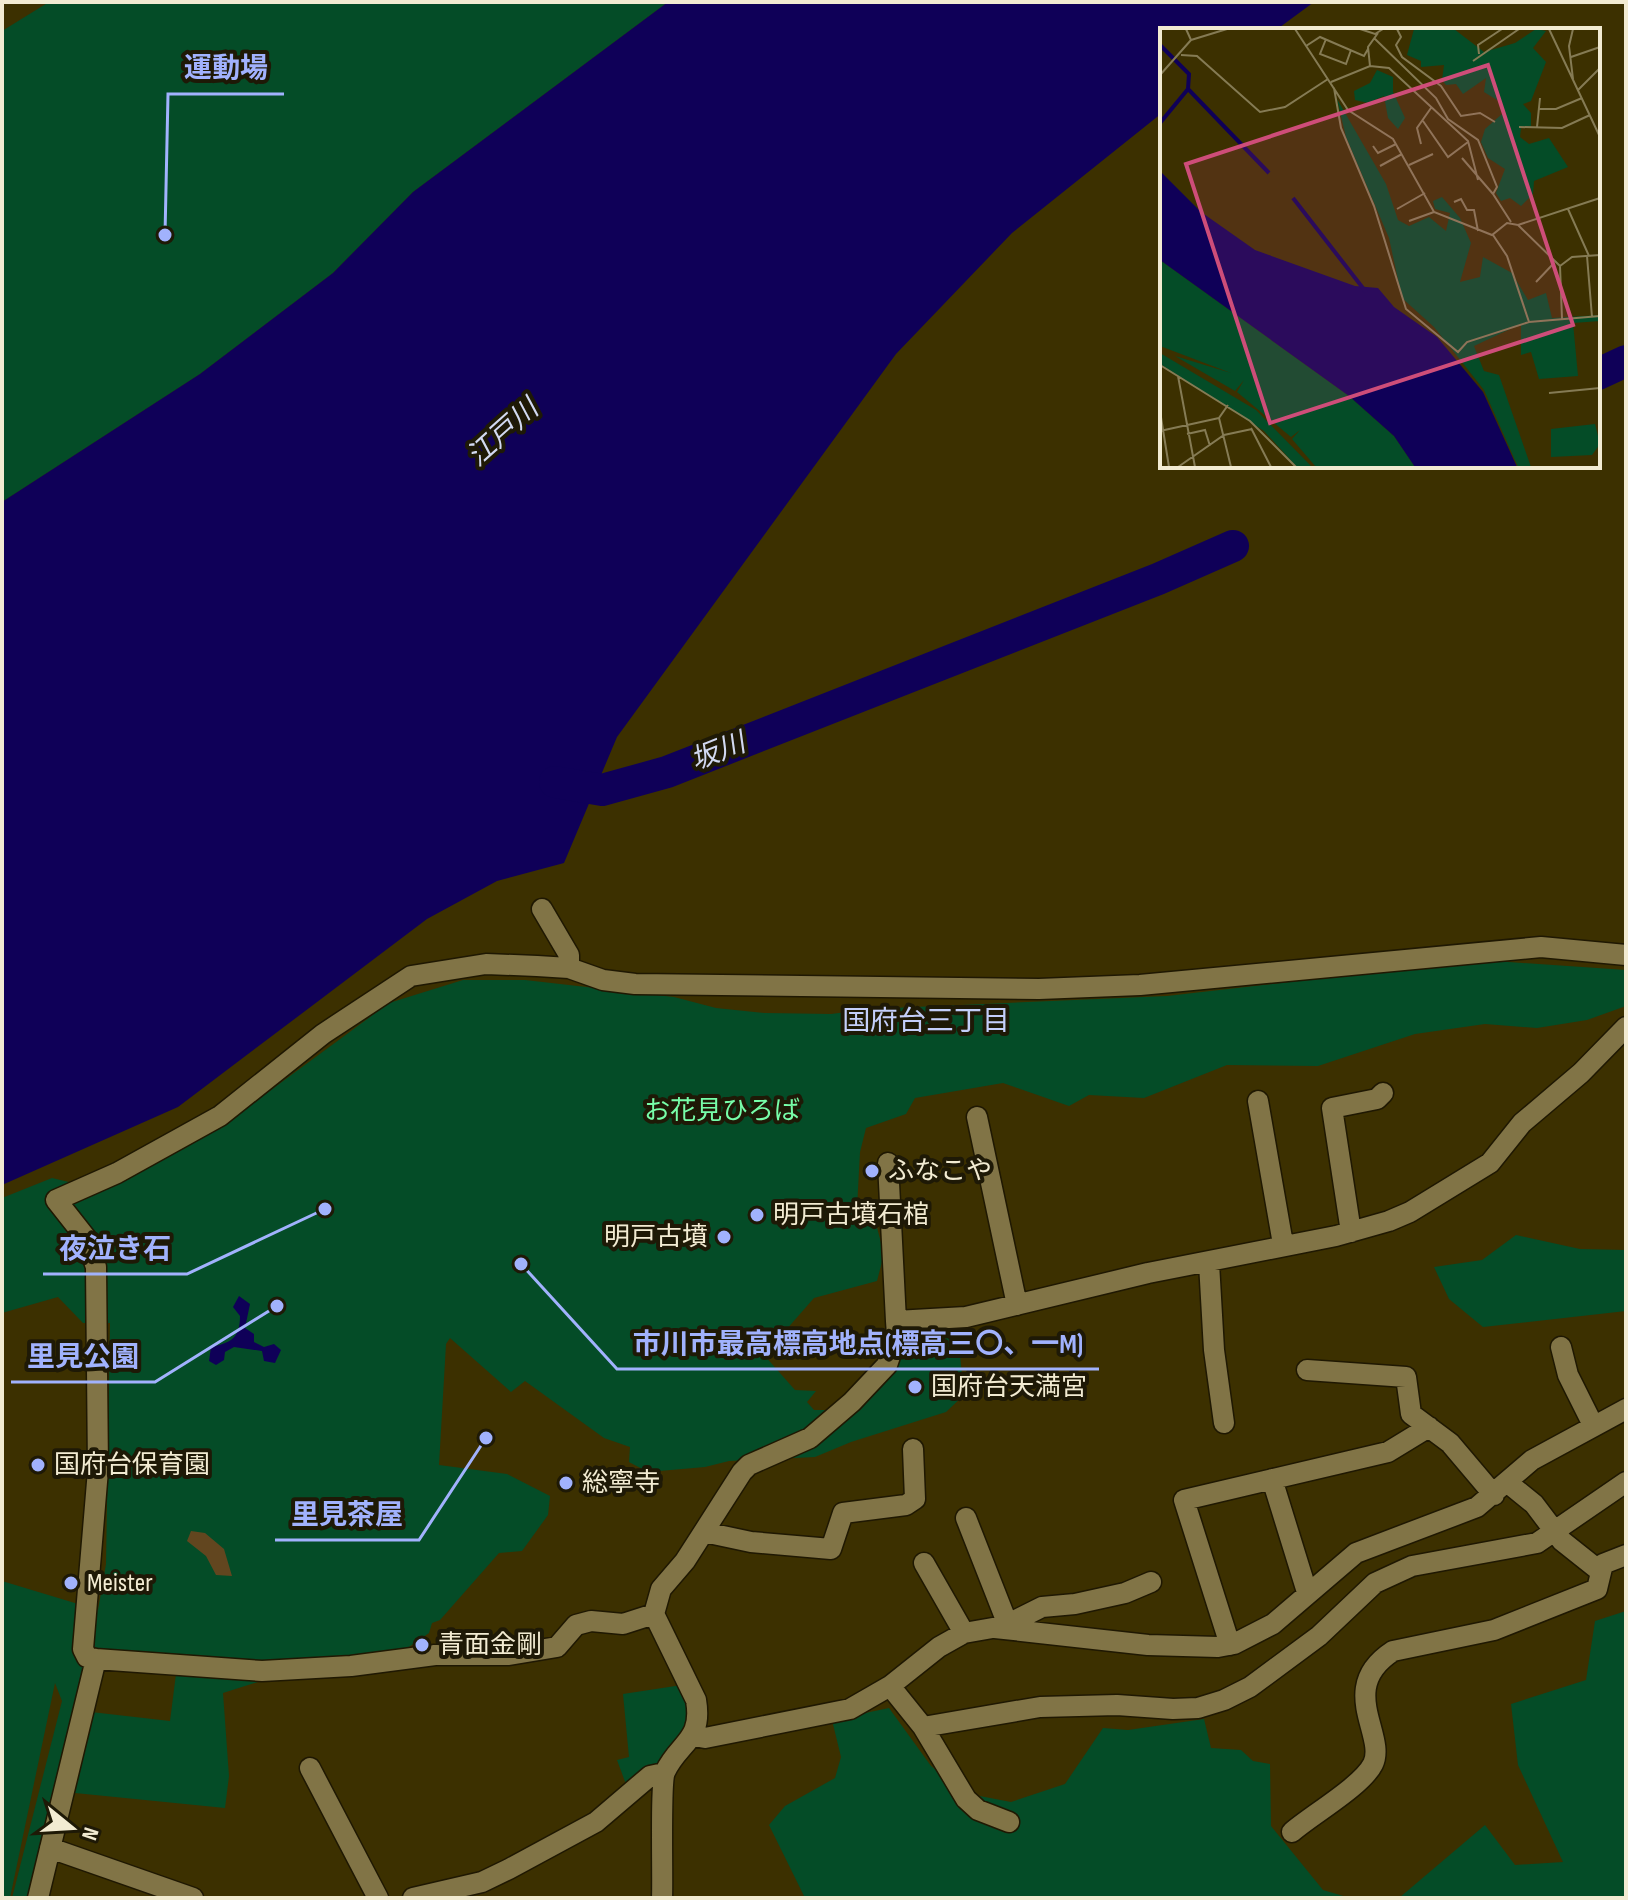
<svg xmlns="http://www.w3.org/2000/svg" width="1628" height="1900" font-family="'Sofia Sans Condensed','Noto Sans JP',sans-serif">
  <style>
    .green { fill: #044c27; fill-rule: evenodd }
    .water { fill: #0f0058 }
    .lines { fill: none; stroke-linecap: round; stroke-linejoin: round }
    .river { stroke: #0f0058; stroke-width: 32 }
    .building { fill: #62461f }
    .minor-casing { stroke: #1f1802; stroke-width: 23 }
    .minor { stroke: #817446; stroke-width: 20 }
    .poi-dot { fill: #a1b2fd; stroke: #1e1906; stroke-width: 3 }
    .labels { text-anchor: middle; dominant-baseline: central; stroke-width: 8; stroke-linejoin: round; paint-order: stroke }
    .park-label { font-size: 26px; fill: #77fea9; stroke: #1e1906 }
    .poi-label { font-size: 26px; fill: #f2ebd2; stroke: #1e1906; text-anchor: start }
    .water-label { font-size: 28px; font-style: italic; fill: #d2d9f1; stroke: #1e1906 }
    .neighbourhood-label { font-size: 28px; fill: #c4cffa; stroke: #1e1906 }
    .inset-river { fill: none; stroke: #0f0058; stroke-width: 4 }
    .inset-road { fill: none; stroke: #857b54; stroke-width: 2 }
    .view { fill: #ce4d79; fill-opacity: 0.15; stroke: #ce4d79; stroke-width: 4 }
    .inset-edge { fill: none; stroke: #f2ebd2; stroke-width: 4 }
    .leader { fill: none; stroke: #a1b2fd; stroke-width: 3 }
    .callout-dot { fill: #a1b2fd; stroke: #1e1906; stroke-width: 3 }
    .callout-label { font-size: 28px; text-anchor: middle; font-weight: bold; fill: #a1b2fd; stroke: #1e1906; stroke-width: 8; stroke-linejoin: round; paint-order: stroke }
  </style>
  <rect width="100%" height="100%" fill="#3c3000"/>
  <path class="green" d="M49 2H668L413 192 333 273 200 374 2 502V31Z
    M1480 960 1626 970V1006L1587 1020 1537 1028 1485 1024 1415 1034 1318 1066 1227 1065 1144 1098 1089 1095 1069 1106 1003 1083 915 1098 906 1114 866 1128 860 1152 857 1208 875 1220 884 1254 877 1281 814 1298 764 1355 795 1390 816 1391 807 1402 814 1410H860L890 1373 911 1333 958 1335 964 1395 946 1412 851 1442 815 1457 729 1461 705 1467 648 1472 629 1462 630 1447 604 1438 525 1381 511 1392 450 1338 446 1344 439 1465 507 1474 550 1496 548 1515 522 1551 499 1553 440 1620 432 1623 429 1633 406 1649 331 1659 223 1693 229 1776 225 1808 75 1793 47 1898H12L62 1701 55 1683 10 1898H2V1581L98 1610 106 1564 110 1323H83L58 1297 2 1313V1198L52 1178 73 1183 136 1151 244 1110 389 1003 463 980H525L674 997 716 1008 765 1013 831 1014 870 1009 1167 996ZM106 1666 176 1674 170 1721 91 1712Z
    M1516 1235 1580 1249 1626 1250V1311L1483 1327 1449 1299 1434 1267 1482 1260Z
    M1626 1611V1898H1399L1485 1825 1515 1865 1563 1862 1518 1765 1511 1704 1586 1680 1595 1621Z
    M682 1685C701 1741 666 1756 627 1787L617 1760 629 1757 623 1694Z
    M889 1708 931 1766 964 1793 1011 1802 1065 1784 1103 1728 1128 1730 1204 1719 1211 1748 1241 1750 1253 1761 1270 1764 1271 1826 1323 1890 1350 1898H805L769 1825 785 1806 835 1778 841 1757 832 1720Z"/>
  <path class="water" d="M668 2H1314L1276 30H1162V113L1012 233 896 354 617 737 564 863 497 881 427 919 178 1107 2 1185V502L200 374 333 273 413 192Z
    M239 1296 250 1304 245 1328 254 1334V1342L264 1347 274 1344 281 1350 275 1363 264 1361 262 1351 234 1347 225 1352 224 1360 216 1365 209 1361 211 1347C229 1343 240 1340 240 1316L233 1307Z"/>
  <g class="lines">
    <path class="river" d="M1598 374 1626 361
      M555 782 602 790 667 772 1158 579 1233 546"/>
  </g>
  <path class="building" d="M191 1531 205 1533 224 1549 232 1576 216 1575 206 1556 187 1541Z"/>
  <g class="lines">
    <defs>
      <path id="minor" d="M542 909 569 955V968
        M1258 1101 1283 1244
        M977 1117 1017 1305
        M888 1163 896 1321
        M1351 1232 1332 1108 1377 1099 1383 1093
        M1209 1263 1214 1350 1224 1423
        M1561 1347 1568 1375 1593 1425
        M1307 1370 1406 1377 1411 1414 1450 1443 1494 1495
        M1272 1479 1307 1592
        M1508 1483 1534 1504 1562 1541 1601 1572
        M966 1518 1008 1625
        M704 1532 751 1542 831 1549 843 1513 906 1505 915 1499 913 1449
        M924 1563 964 1633
        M995 1628 1148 1645 1218 1647 1234 1644 1273 1624 1356 1553 1477 1507 1532 1460 1626 1409
        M1230 1645 1184 1500 1388 1452 1429 1427
        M96 1659 262 1671 351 1666 435 1655H509L557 1647 576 1625 591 1621 623 1624 654 1614
        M890 1686 939 1647 964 1633 1004 1626 1042 1607 1075 1604 1125 1593 1151 1582
        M923 1727 966 1799 978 1810 1009 1822
        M694 1736 705 1738 850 1709 890 1686 923 1727 1040 1707 1117 1705 1173 1709 1198 1708 1224 1700 1250 1687 1319 1636 1375 1583 1412 1566 1537 1543 1626 1482
        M310 1768 378 1898
        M1292 1832C1313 1814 1362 1786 1373 1764 1387 1735 1336 1688 1393 1651L1494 1630 1597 1589 1603 1564 1626 1555
        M50 1848 193 1898
        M38 1898 96 1659 87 1657 83 1649 98 1470 96 1267 86 1238 56 1200 117 1173 220 1116 323 1034 411 976 486 964 537 966 569 968 603 980 635 984 1039 989 1140 985 1541 947 1626 955
        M413 1898 482 1882 509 1869 596 1822 650 1776 664 1773
        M662 1898C663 1878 660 1784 665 1772 679 1742 703 1741 696 1700L654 1614 661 1589 685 1561 742 1472 749 1465 810 1438 852 1402 887 1365 897 1335 896 1321 966 1317 1148 1273 1336 1236 1389 1221 1410 1212 1490 1163 1522 1123 1581 1073 1626 1027"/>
    </defs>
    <use href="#minor" class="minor-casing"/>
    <use href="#minor" class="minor"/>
  </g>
  <g class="poi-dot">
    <circle cx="872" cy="1171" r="8"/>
    <circle cx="757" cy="1215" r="8"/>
    <circle cx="724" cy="1237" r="8"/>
    <circle cx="915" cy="1387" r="8"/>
    <circle cx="38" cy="1465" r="8"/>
    <circle cx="566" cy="1483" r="8"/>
    <circle cx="71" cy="1583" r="8"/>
    <circle cx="422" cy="1645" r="8"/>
  </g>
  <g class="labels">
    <g class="park-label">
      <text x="722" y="1111">お花見ひろば</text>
    </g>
    <g class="poi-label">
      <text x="888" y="1171">ふなこや</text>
      <text x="773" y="1215">明戸古墳石棺</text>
      <text x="708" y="1237" text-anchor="end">明戸古墳</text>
      <text x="931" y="1387">国府台天満宮</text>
      <text x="54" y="1465">国府台保育園</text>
      <text x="582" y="1483">総寧寺</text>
      <text x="87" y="1583">Meister</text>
      <text x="438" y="1645">青面金剛</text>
    </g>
    <g class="water-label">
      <text transform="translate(503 433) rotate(-42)">江戸川</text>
      <text transform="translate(718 752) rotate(-22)">坂川</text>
    </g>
    <g class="neighbourhood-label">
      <text x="926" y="1021">国府台三丁目</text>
    </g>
  </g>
  <g transform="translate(1160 28)">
    <rect width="440" height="440" fill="#3c3000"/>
    <path d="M254 1H294L324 24 355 15 376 1 386 3 373 20 386 34 371 73 363 76 371 85V98L361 100 360 109 369 116 389 110 408 139 374 153 373 166 361 178 350 170 341 173 336 165 345 141 328 130 321 114 325 101 342 86V75L324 64 326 50 303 66 296 56 286 57 282 52 284 37 261 39V33L247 27ZM217 42 233 49V64L245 90 238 101 228 90 224 68 208 75 195 72 194 63 210 55ZM177 71 226 156 238 192 249 198 269 189 286 203 290 185 275 181 273 173 282 169 300 190 311 215 300 254 320 249 323 229 352 245 368 272 386 265 392 290 440 287V293L413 295 418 348 379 351 371 324 361 327V296L314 318 324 343 339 347 371 439H358L324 362 274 299 242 270 229 210 186 109ZM0 232 189 368 234 408 255 439H156L132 411 140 402 131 409 77 364 84 352 75 363 15 328 71 345 0 318ZM0 325 96 382 152 439H137L104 403 0 336ZM435 396 440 416 432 427 391 429V401Z" fill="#044c27"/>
    <path d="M0 143 41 184 95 222 195 258 218 260 234 279 277 309 323 364 357 439H255L234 408 189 368 0 232Z" fill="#0f0058"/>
    <path class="inset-river" d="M0 17 29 46 28 61 109 145M0 95 28 61M133 170 206 264"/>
    <path class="inset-road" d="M26 1 31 12 67 1M135 1 188 82 233 111 274 184 332 207 347 195 358 197 440 170M200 1 215 6 223 1M237 1 241 9 236 17 242 29 281 58 301 88 320 85 335 94M389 1 440 109M413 1 409 18 413 51M214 10 276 70 288 91 318 112 337 159 333 166 351 194M166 11 160 26 186 36 191 22M146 18 160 9 204 28 208 21M319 26 318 17 342 1M21 27 37 28 100 84 125 79 168 51M411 29 440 19M313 33 359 1M210 38 208 19 218 5M0 47 31 12M171 54 210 38 229 40 308 113 318 152M174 60 181 100 214 178 246 281 298 324 307 314 369 294 440 288M418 62 440 40M379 81H396L422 70M263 93 288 129 308 114M359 99 402 100 430 87M377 99 380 70M261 116 257 100 271 80M213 118 218 125 236 116M302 130 333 166M249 137 273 126M220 138 242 126M294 174 301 171 307 182H314L318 203M237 181 265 165M408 181 429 228M249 193 274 184M358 197 400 238 402 291M333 207 347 228 369 294M427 228 432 289M400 238 412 229 440 227M376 254 394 235M0 337 90 393 136 439M18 348 35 439M389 365 440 360M68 377 59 390 71 439M0 383 9 439M91 400 111 439M0 403 59 390M27 406 45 402 50 418M18 439 64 407 92 401"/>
    <path class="view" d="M328 37 413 297 110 395 26 136Z"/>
    <rect width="440" height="440" class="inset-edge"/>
  </g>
  <path class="leader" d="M165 235L168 94H284M325 1209L187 1274H43M521 1264L617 1369H1099M277 1306L155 1382H11M486 1438L419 1540H275"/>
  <g class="callout-dot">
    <circle cx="165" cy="235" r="8"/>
    <circle cx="325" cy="1209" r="8"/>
    <circle cx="521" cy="1264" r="8"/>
    <circle cx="277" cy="1306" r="8"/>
    <circle cx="486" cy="1438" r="8"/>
  </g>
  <g class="callout-label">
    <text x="226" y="77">運動場</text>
    <text x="115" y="1258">夜泣き石</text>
    <text x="858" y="1353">市川市最高標高地点(標高三〇、一M)</text>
    <text x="83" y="1366">里見公園</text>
    <text x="347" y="1524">里見茶屋</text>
  </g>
  <rect width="1628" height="1900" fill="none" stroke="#f2ebd2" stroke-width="8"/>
  <g transform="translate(72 1828) rotate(108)" stroke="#1e1906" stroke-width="6" paint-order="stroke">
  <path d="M0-6L14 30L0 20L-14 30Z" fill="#f2ebd2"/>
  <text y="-12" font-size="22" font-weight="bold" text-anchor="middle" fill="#f2ebd2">N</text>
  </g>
</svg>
